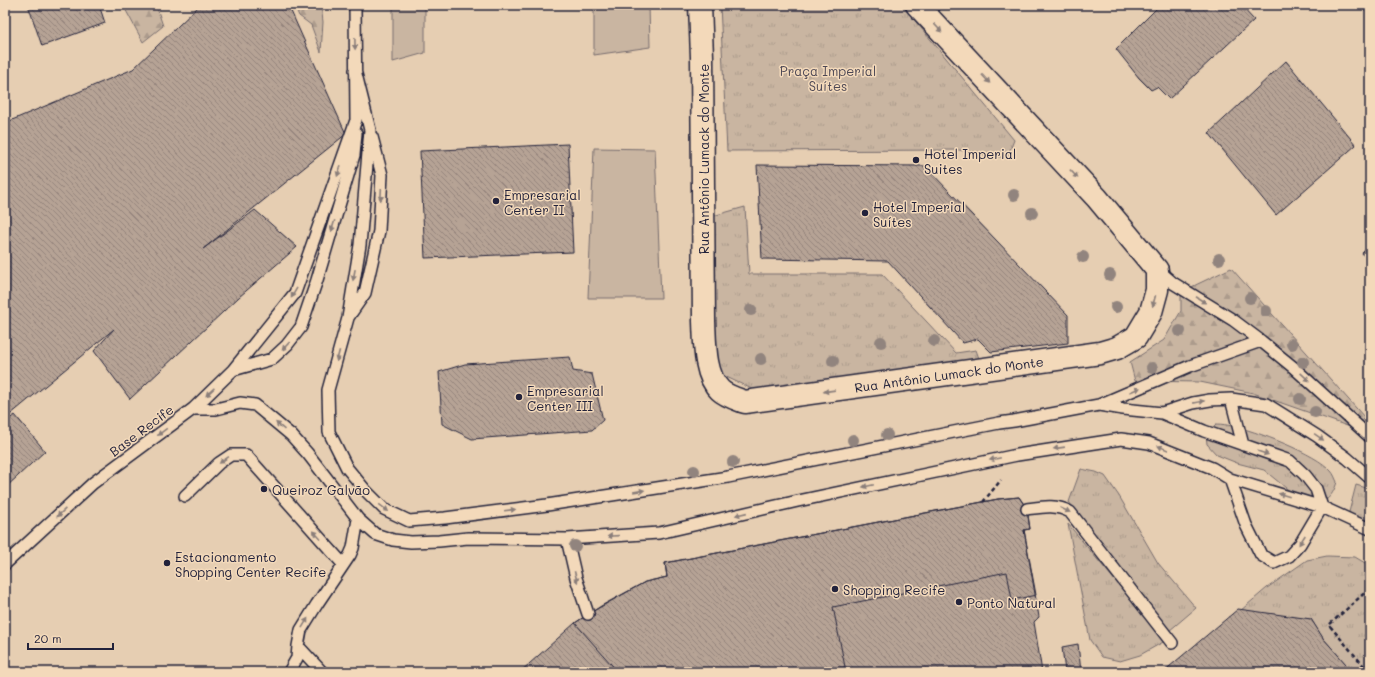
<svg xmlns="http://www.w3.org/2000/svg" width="1375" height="677" font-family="Mali,sans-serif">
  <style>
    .grass { fill: #c9b5a1; stroke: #766c6e }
    .forest { fill: url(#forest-firs); stroke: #766c6e }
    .park { fill: url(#park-tufts); stroke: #766c6e }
    .building { fill: url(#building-back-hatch); stroke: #22223b }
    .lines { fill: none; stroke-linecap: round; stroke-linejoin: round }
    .service-casing { stroke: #22223b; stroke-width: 14 }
    .minor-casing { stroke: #22223b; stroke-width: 25 }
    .path { stroke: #22223b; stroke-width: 2.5; stroke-dasharray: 4 3; stroke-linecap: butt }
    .service { stroke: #f3d9ba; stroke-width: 11 }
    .minor { stroke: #f3d9ba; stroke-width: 22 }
    .tree { fill: #91847e }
    .oneway { fill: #8a7e7a }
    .poi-dot { fill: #22223b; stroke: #f3d9ba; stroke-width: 1.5 }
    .labels { text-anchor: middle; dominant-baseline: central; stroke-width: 3; stroke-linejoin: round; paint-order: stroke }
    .park-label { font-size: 13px; fill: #4c4754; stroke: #f3d9ba }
    .poi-label { font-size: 13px; fill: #22223b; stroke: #f3d9ba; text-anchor: start }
    .street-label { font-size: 13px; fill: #22223b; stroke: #f3d9ba }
  </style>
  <defs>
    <pattern id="forest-firs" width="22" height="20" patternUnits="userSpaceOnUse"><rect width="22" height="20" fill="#c9b5a1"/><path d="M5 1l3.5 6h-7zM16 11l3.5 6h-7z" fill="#ac9b8c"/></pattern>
    <pattern id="park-tufts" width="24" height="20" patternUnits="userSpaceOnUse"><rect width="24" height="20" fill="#c9b5a1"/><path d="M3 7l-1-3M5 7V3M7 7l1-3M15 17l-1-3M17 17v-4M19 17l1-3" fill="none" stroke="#ac9b8c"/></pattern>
    <pattern id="building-back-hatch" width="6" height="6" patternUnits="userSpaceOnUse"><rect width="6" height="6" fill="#b6a395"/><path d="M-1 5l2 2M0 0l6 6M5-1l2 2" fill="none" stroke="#94847b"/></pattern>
  </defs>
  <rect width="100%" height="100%" fill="#e6ceb2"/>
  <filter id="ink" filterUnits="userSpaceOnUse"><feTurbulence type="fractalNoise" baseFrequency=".025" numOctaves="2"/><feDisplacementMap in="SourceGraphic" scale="8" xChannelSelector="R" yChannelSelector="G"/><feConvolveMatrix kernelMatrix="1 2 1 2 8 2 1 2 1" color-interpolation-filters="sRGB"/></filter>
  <g filter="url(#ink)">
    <path class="grass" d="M393 5H425V53L393 62Z
      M594 5H649L650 47 594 55Z
      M594 148 655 149 661 298H588Z"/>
    <path class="forest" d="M123 5H156L163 26 143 42Z
      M294 5H321L323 22 321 52 311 25 299 16Z
      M1231 268 1365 418 1356 429 1253 393 1200 382 1135 381 1130 362 1164 340 1181 311V292Z"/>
    <path class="park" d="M720 5H902L1014 140 1007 158 959 150 727 151Z
      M745 207 749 274H882L956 353 976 350 980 361 754 390 718 373 709 217Z
      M1216 424C1222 424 1227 425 1232 426 1254 430 1317 454 1331 471 1334 474 1335 478 1337 482 1332 498 1325 504 1308 506L1264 470 1237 463 1217 455 1207 444 1206 434Z
      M1081 469 1096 472 1105 476 1119 496 1158 563 1196 608 1169 631 1069 502Z
      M1356 485 1370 489V527L1348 516Z
      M1068 524 1165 641 1140 655 1120 661 1102 657 1090 640Z
      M1327 556 1355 557 1370 566V672H1353L1323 638 1311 619 1240 611 1267 588 1307 560Z"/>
    <path class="building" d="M28 5H99L105 23 42 46Z
      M200 5H286L290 9 346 134 203 249 255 210 297 247 239 297 130 399 94 351 114 329 5 419V123L133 69Z
      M1160 5H1240L1254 20 1169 99 1157 87 1151 90 1139 78 1116 49Z
      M1286 61 1356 145 1276 215 1209 133Z
      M568 144 573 252 425 258 420 151Z
      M757 165 925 166 1068 315V343L991 352 978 339 963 343 888 261 762 259Z
      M1370 246V263L1362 253Z
      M570 357 573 371 592 374 603 420 592 430 472 439 442 424 439 372 465 364Z
      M15 415 45 451 5 488V422Z
      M1019 497 1027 509 1030 529 1024 530 1039 617 1034 622 1042 672H520L575 623 588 614 645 582 667 577 665 563 998 499Z
      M1019 497 1027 509 1030 529 1024 530 1036 595 1012 600 1007 572 833 607 845 667 821 672H618L575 623 601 606 645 582 667 577 665 563 998 499Z
      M1238 609 1311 619 1323 638 1353 672H1163Z
      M1078 644 1081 672H1065L1062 647Z"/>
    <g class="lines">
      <defs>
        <path id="service" d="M355 70 370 130 360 245 348 318 328 390 329 432 347 468 366 491 384 509 409 521 445 518 547 505 728 477 999 423 1014 421 1099 405 1123 409 1162 413 1204 431 1290 461 1305 475 1316 489 1322 507 1300 544 1289 556 1274 563 1261 555 1246 525 1230 479
          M1158 270 1173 283 1233 320 1261 341 1293 367 1370 437
          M349 316 365 293 379 231 382 175 372 137
          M233 370 272 359 287 345 301 327 317 280 354 155 356 133
          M1231 399 1243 445
          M1099 405 1190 366 1261 341
          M193 409H216L240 403 255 405 291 435 308 454 358 519 353 548 350 555 317 604 301 630 298 646 297 658 289 672
          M1162 413 1193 403 1210 400 1231 399 1266 404 1317 436 1347 458 1370 478
          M185 496 219 463 231 455H246L343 564
          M1027 509C1042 507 1056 504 1070 512L1172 643
          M358 519 375 534 393 540 411 542 439 541 468 538 567 539 659 533 798 501 1017 455 1121 439 1149 443 1212 468 1230 479 1322 507 1370 529
          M567 539 576 578 588 614
          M5 564 93 483 193 409 233 370 295 293 356 120 355 5
          M298 646 322 672"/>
        <path id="minor" d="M700 5 702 57 704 321C705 342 704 375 720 390 726 396 737 399 745 402L1100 353 1117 348 1136 337 1151 312 1157 290V270L1097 198 917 5"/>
      </defs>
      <use href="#service" class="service-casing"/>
      <use href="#minor" class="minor-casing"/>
      <path class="path" d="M983 502 1001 480
        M1369 672 1329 625 1370 588"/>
      <use href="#service" class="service"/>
      <use href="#minor" class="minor"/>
    </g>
    <g class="tree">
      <circle cx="1014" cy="195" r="6"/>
      <circle cx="1032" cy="213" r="6"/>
      <circle cx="1083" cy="257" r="6"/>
      <circle cx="1219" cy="259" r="6"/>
      <circle cx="1110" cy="275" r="6"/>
      <circle cx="1250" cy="298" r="6"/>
      <circle cx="1116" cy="307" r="6"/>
      <circle cx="751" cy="310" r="6"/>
      <circle cx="1266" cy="311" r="6"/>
      <circle cx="1180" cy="331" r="6"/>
      <circle cx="934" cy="341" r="6"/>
      <circle cx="881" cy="342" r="6"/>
      <circle cx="1292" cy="344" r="6"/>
      <circle cx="761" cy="359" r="6"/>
      <circle cx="833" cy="361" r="6"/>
      <circle cx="1303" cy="362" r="6"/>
      <circle cx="1152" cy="368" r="6"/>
      <circle cx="1300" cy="399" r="6"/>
      <circle cx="1315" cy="412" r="6"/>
      <circle cx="887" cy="435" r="6"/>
      <circle cx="853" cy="440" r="6"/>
      <circle cx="733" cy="462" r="6"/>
      <circle cx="694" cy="471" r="6"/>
      <circle cx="575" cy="546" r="6"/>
    </g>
    <defs><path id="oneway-solid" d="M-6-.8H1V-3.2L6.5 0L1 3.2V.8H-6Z"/></defs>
    <g class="oneway">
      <use href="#oneway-solid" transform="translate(938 28) rotate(47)"/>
      <use href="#oneway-solid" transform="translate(355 44) rotate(89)"/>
      <use href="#oneway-solid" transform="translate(986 79) rotate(47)"/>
      <use href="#oneway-solid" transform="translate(339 171) rotate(109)"/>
      <use href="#oneway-solid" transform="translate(1074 174) rotate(47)"/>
      <use href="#oneway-solid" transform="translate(381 195) rotate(93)"/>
      <use href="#oneway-solid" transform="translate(333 226) rotate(107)"/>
      <use href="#oneway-solid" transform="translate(354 275) rotate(101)"/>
      <use href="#oneway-solid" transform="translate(294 293) rotate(120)"/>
      <use href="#oneway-solid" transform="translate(1201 300) rotate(33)"/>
      <use href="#oneway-solid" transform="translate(1154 301) rotate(105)"/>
      <use href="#oneway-solid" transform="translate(286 346) rotate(133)"/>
      <use href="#oneway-solid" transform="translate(338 356) rotate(105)"/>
      <use href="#oneway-solid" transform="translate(1305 377) rotate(43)"/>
      <use href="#oneway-solid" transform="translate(1135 390) rotate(-23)"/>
      <use href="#oneway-solid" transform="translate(829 391) rotate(172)"/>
      <use href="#oneway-solid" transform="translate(210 392) rotate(137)"/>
      <use href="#oneway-solid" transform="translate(1199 402) rotate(-11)"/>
      <use href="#oneway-solid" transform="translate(280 426) rotate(-139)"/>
      <use href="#oneway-solid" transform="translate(162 432) rotate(143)"/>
      <use href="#oneway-solid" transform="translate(1319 437) rotate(35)"/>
      <use href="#oneway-solid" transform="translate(1059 448) rotate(172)"/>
      <use href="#oneway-solid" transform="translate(1163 448) rotate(-158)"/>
      <use href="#oneway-solid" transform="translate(1263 453) rotate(19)"/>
      <use href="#oneway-solid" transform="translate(995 459) rotate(168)"/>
      <use href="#oneway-solid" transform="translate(224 460) rotate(145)"/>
      <use href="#oneway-solid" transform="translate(868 486) rotate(168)"/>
      <use href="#oneway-solid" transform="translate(639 491) rotate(-9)"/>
      <use href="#oneway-solid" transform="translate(1284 495) rotate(-164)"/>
      <use href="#oneway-solid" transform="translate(384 508) rotate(37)"/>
      <use href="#oneway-solid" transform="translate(510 510) rotate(-7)"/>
      <use href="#oneway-solid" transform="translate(1065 510) rotate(26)"/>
      <use href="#oneway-solid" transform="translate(61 513) rotate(137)"/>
      <use href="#oneway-solid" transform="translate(741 514) rotate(167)"/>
      <use href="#oneway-solid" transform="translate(317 535) rotate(-132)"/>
      <use href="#oneway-solid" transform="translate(613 536) rotate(176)"/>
      <use href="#oneway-solid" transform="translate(1302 540) rotate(123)"/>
      <use href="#oneway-solid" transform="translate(576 577) rotate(75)"/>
      <use href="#oneway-solid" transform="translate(305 623) rotate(-59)"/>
    </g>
  </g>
  <g class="poi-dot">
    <circle cx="916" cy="160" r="4"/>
    <circle cx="496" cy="201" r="4"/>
    <circle cx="865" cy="213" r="4"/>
    <circle cx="519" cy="397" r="4"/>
    <circle cx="264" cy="489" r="4"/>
    <circle cx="167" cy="563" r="4"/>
    <circle cx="835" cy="589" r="4"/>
    <circle cx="959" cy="602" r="4"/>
  </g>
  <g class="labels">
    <g class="park-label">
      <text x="828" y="70">Praça Imperial<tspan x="828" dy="15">Suítes</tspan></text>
    </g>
    <g class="poi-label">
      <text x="924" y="153">Hotel Imperial<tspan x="924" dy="15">Suites</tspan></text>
      <text x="504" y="194">Empresarial<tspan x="504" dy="15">Center II</tspan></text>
      <text x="873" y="206">Hotel Imperial<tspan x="873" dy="15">Suítes</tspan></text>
      <text x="527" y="390">Empresarial<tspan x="527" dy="15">Center III</tspan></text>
      <text x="272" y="489">Queiroz Galvão</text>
      <text x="175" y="556">Estacionamento<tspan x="175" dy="15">Shopping Center Recife</tspan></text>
      <text x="843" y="589">Shopping Recife</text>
      <text x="967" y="602">Ponto Natural</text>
    </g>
    <g class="street-label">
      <text transform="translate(703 159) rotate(-90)">Rua Antônio Lumack do Monte</text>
      <text transform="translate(949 374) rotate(-8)">Rua Antônio Lumack do Monte</text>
      <text transform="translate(141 430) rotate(-37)">Base Recife</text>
    </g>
  </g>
  <rect width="1375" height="677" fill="none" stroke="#f3d9ba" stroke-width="20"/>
  <rect x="10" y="10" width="1355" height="657" fill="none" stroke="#22223b" stroke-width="1.5" filter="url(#ink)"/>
  <path d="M28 643v6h85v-6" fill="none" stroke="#22223b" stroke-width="2"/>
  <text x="34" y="643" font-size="12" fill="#22223b" stroke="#f3d9ba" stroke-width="3" paint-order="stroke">20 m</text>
</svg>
